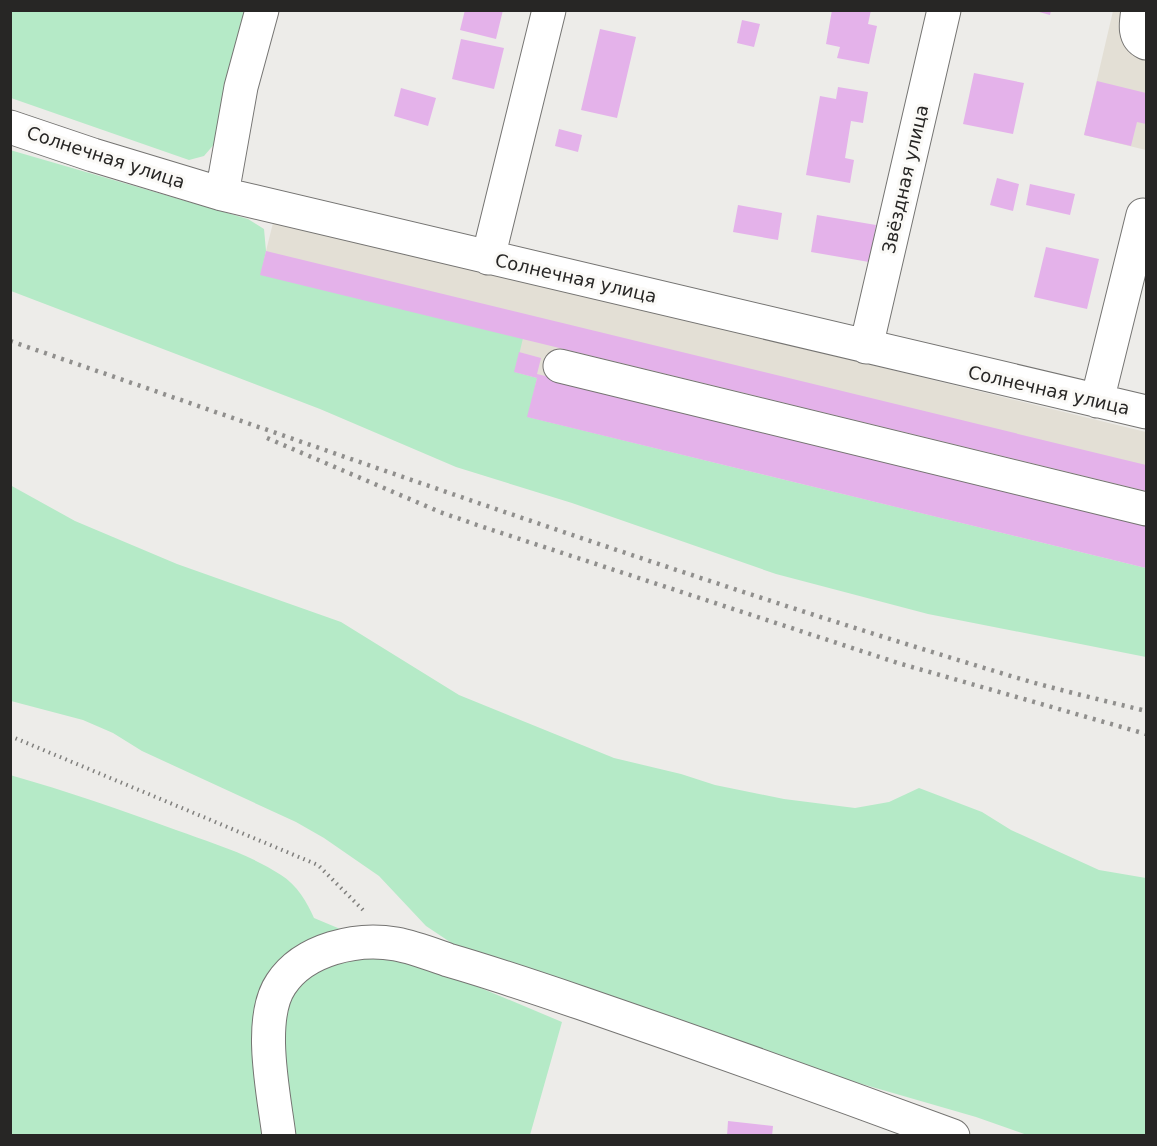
<svg xmlns="http://www.w3.org/2000/svg" width="1157" height="1146" font-family="'DejaVu Sans',sans-serif">
  <style>
    .built { fill: #e3dfd5 }
    .green { fill: #b5eac7 }
    .building { fill: #e4b2ea }
    .lines { fill: none; stroke-linecap: round; stroke-linejoin: round }
    .minor-casing { stroke: #757472; stroke-width: 35 }
    .path { stroke: #81807e; stroke-width: 4; stroke-dasharray: 1.5 4.5; stroke-linecap: butt }
    .minor { stroke: #fff; stroke-width: 33 }
    .rail { stroke: #908f8d; stroke-width: 4.5; stroke-dasharray: 3 6; stroke-linecap: butt }
    .labels { text-anchor: middle; dominant-baseline: central; stroke-width: 6; stroke-linejoin: round; paint-order: stroke }
    .street-label { font-size: 18px; fill: #272625; stroke: #faf9f6 }
  </style>
  <rect width="100%" height="100%" fill="#edece9"/>
  <path class="built" d="M1113 11H1146V150L1084 135Z
    M274 219 1146 432V568L527 417 536 378 514 372 260 275Z"/>
  <path class="green" d="M11 11H247L216 142 204 156 189 160 11 98Z
    M10 150 248 219 264 229 266 251 261 274 523 338 515 372 537 378 528 417 1146 568V657L928 614 776 574 572 503 456 467 320 409 11 291Z
    M10 485 75 521 177 564 341 622 459 695 614 758 681 774 715 785 784 799 855 808 889 802 919 788 982 812 1011 830 1099 870 1146 878V1135H1027L976 1117 765 1056 453 944 426 926 379 876 324 838 296 822 142 751 113 733 83 720 11 701Z
    M10 775C67 791 121 810 176 830 212 843 249 854 281 875 297 885 307 902 314 918L562 1022 530 1135H11Z"/>
  <path class="building" d="M465 10H503L496 39 460 30Z
    M832 10H871L868 24 877 26 869 64 837 58 840 47 826 44Z
    M1032 10H1051L1050 15Z
    M742 20 760 24 754 47 737 43Z
    M600 29 636 37 617 118 581 110Z
    M461 39 504 48 494 89 452 79Z
    M974 73 1024 83 1013 134 963 124Z
    M1097 81 1146 93V124L1137 122 1131 146 1084 135Z
    M838 87 868 92 863 123 851 121 845 158 854 160 850 183 806 175 820 96 836 99Z
    M401 88 436 98 428 126 394 116Z
    M559 129 582 135 578 152 555 146Z
    M997 178 1019 184 1013 211 990 205Z
    M1030 184 1075 194 1070 215 1026 205Z
    M738 205 782 213 778 240 733 232Z
    M817 215 876 225 869 262 811 252Z
    M1046 247 1099 259 1087 309 1034 297Z
    M266 251 1146 465V491L260 275Z
    M519 352 541 358 537 374 1146 523V568L527 417 537 378 514 372Z
    M728 1121 773 1126 772 1136H727Z"/>
  <g class="lines">
    <defs>
      <path id="minor" d="M1138 10C1136 23 1133 37 1146 43
        M10 127 93 155 222 194 1146 412
        M222 194 241 87 262 10
        M488 258 549 10
        M866 347 944 10
        M560 366 1146 509
        M1097 401 1143 215 1146 216
        M279 1136C274 1095 257 1019 281 984 304 949 357 937 396 944 413 947 431 954 448 960 493 973 537 988 581 1003 706 1046 829 1090 953 1136"/>
    </defs>
    <use href="#minor" class="minor-casing"/>
    <path class="path" d="M10 736 318 865 366 913"/>
    <use href="#minor" class="minor"/>
    <path class="rail" d="M10 341C340 454 668 573 1001 673 1049 688 1098 699 1146 711
      M267 438 440 512 477 525 898 663 1146 734"/>
  </g>
  <g class="labels">
    <g class="street-label">
      <text transform="translate(106 157) rotate(18)">Солнечная улица</text>
      <text transform="translate(905 179) rotate(-77)">Звёздная улица</text>
      <text transform="translate(576 278) rotate(13)">Солнечная улица</text>
      <text transform="translate(1049 390) rotate(13)">Солнечная улица</text>
    </g>
  </g>
  <rect width="1157" height="1146" fill="none" stroke="#272625" stroke-width="24"/>
</svg>
